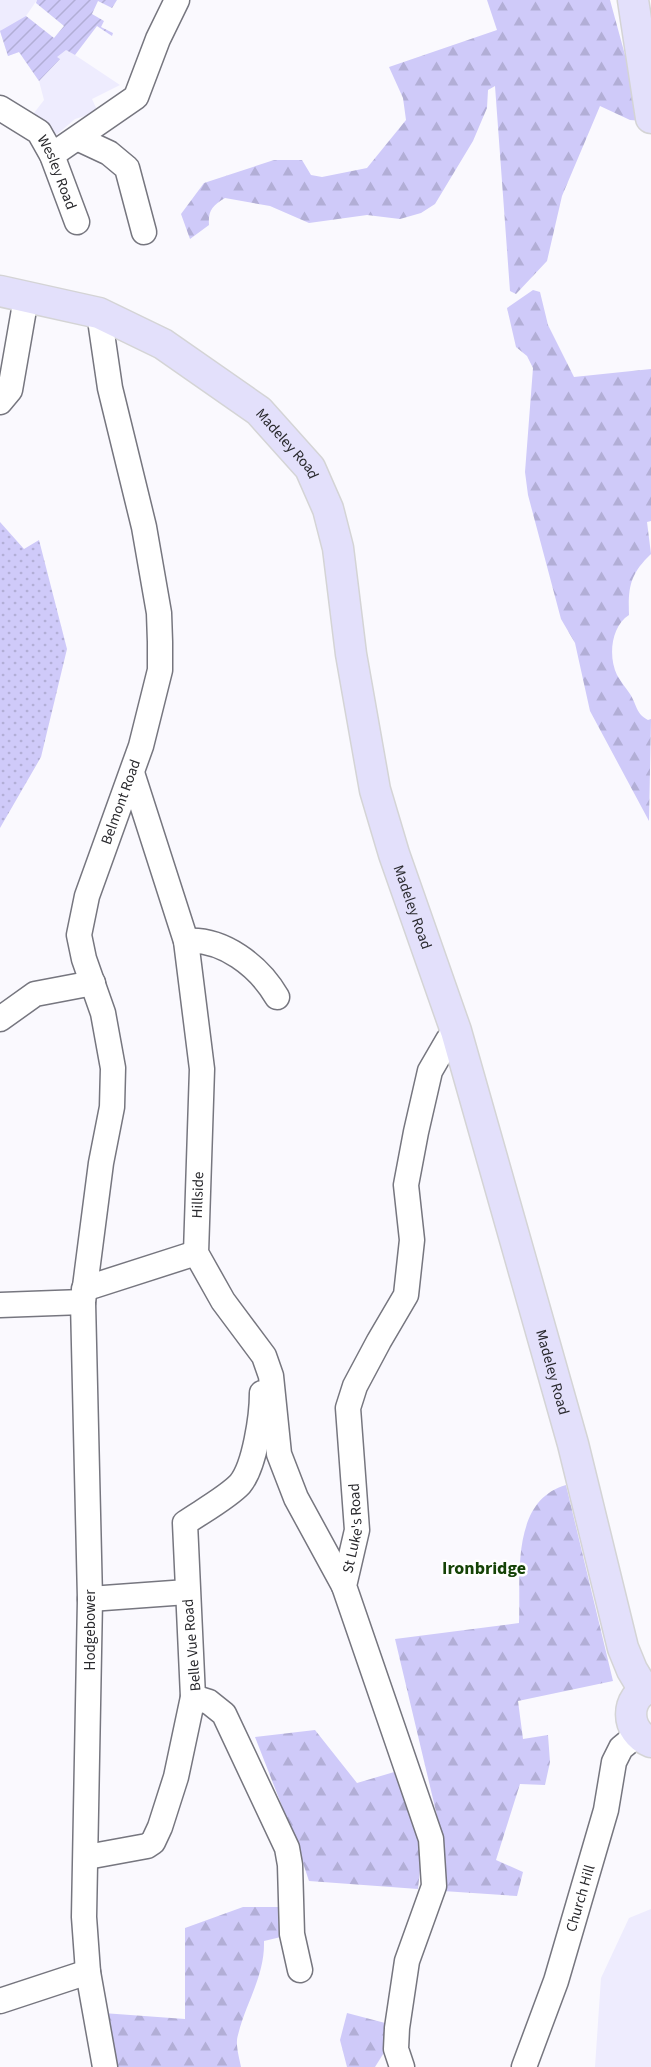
<svg xmlns="http://www.w3.org/2000/svg" width="651" height="2067" font-family="'Source Sans 3',sans-serif">
  <style>
    .built { fill: #eeecfe }
    .grass { fill: url(#grass-dots) }
    .forest { fill: url(#forest-firs) }
    .garden { fill: url(#garden-furrows) }
    .lines { fill: none; stroke-linecap: round; stroke-linejoin: round }
    .minor-casing { stroke: #76767f; stroke-width: 27 }
    .major-casing { stroke: #d4d4d5; stroke-width: 33 }
    .minor { stroke: #fff; stroke-width: 24 }
    .major { stroke: #e3e0fb; stroke-width: 30 }
    .labels { text-anchor: middle; dominant-baseline: central; stroke-width: 5; stroke-linejoin: round; paint-order: stroke }
    .street-label { font-size: 15px; fill: #29292d; stroke: #fff }
    .quarter-label { font-size: 18px; font-weight: bold; fill: #154306; stroke: #fff }
  </style>
  <defs>
    <pattern id="grass-dots" width="8" height="8" patternUnits="userSpaceOnUse" patternTransform="scale(1.5)"><rect width="8" height="8" fill="#cfcaf9"/><path d="M2 2h.1M6 6h.1" fill="none" stroke="#b2aed6" stroke-width="1.8" stroke-linecap="round"/></pattern>
    <pattern id="forest-firs" width="22" height="20" patternUnits="userSpaceOnUse" patternTransform="scale(1.5)"><rect width="22" height="20" fill="#cfcaf9"/><path d="M5 1l3.5 6h-7zM16 11l3.5 6h-7z" fill="#b2aed6"/></pattern>
    <pattern id="garden-furrows" width="10" height="10" patternUnits="userSpaceOnUse" patternTransform="scale(1.5)"><rect width="10" height="10" fill="#cfcaf9"/><path d="M-1 1l2-2M0 10L10 0M9 11l2-2" fill="none" stroke="#b2aed6"/></pattern>
  </defs>
  <rect width="100%" height="100%" fill="#faf9fe"/>
  <path class="built" d="M0 0H37L26 16 66 49 120 85 92 99 98 112 75 119 55 136 34 113 44 100 39 81 19 52 8 56 0 31Z
    M651 1909V2067H595L601 1978 629 1918Z"/>
  <path class="grass" d="M0 522 24 549 39 540 67 649 41 757 0 828Z"/>
  <path class="forest" d="M487 0H610L643 121 630 120 600 106 562 196 547 261 516 294 510 291 495 86 488 90 487 108 473 141 435 204 421 213 400 219 367 215 309 223 270 206 225 198C212 206 208 211 209 225L190 239 181 214 204 183 274 160H302L311 175 322 177 367 168 406 120 403 98 389 67 497 30Z
    M533 290 540 292 548 325 574 377 651 369V521L647 522 651 554C630 574 628 587 629 615 611 626 608 657 617 675 621 682 626 688 630 694 637 705 636 714 648 720L651 719 649 821 590 711 575 643 561 619 528 495 525 472 533 368 527 356 516 347 507 308Z
    M566 1485 613 1681 518 1701 523 1739 548 1735 550 1762 545 1785 520 1784 496 1860 523 1872 517 1896 443 1891V1841L395 1639 519 1623C521 1577 510 1501 566 1485Z
    M315 1730 357 1783 401 1770 423 1841 418 1889 309 1881 296 1842 255 1737Z
    M243 1907H282L281 1937 264 1941C265 1976 246 2002 238 2035 235 2044 239 2057 241 2067H114L103 2013 185 2019V1928Z
    M347 2013 389 2024 385 2051 375 2067H347L340 2040Z"/>
  <path class="garden" d="M37 0H117L112 8 98 1 92 14 104 21 101 27 113 33 112 36 97 26 75 55 66 50 57 57 60 59 39 81 19 52 8 56 0 31 26 16 54 38 64 26 36 3Z"/>
  <g class="lines">
    <defs>
      <g id="minor">
        <path id="s1" d="M0 108 39 132 52 155 77 222"/>
        <path d="M79 139 109 153 127 168 144 232"/>
        <path d="M52 155 136 97 158 39 177 0"/>
        <path d="M99 313 110 388 144 527 159 613 160 642V670L141 746 87 896 79 935 84 959 103 1013 113 1068 112 1107 101 1163 83 1302 90 1599 84 1917 88 1972 105 2067"/>
        <path d="M0 402 10 390 26 298"/>
        <path d="M133 776 186 941 202 1069 196 1253 223 1301 264 1356 271 1376 279 1454 296 1498 344 1586"/>
        <path d="M186 941C223 938 259 966 277 997"/>
        <path d="M0 1019 35 994 93 983"/>
        <path d="M84 1289 196 1253"/>
        <path d="M0 1305 83 1302"/>
        <path d="M90 1599 187 1592"/>
        <path d="M193 1697 209 1702 224 1714 287 1848 290 1865 292 1934 300 1970"/>
        <path d="M87 1857 147 1846 153 1842 160 1827 176 1777 193 1697 185 1523C201 1512 228 1497 240 1484 255 1466 262 1415 262 1393"/>
        <path d="M0 2001 88 1972"/>
        <path id="s2" d="M402 2067 396 2049 397 2028 407 1961 434 1886 431 1839 344 1586 357 1530 348 1408 355 1386 379 1341 406 1295 412 1240 406 1185 416 1132 430 1071 448 1040 456 1031"/>
        <path id="s3" d="M524 2067 556 1981 606 1810 614 1762 621 1748 638 1734"/>
      </g>
      <g id="major">
        <path d="M633 0 651 118"/>
        <path id="s4" d="M0 291 99 313 163 344 259 411 310 468 328 509 338 548 351 654 375 790 394 854 456 1031 573 1444 623 1648 632 1670 644 1690"/>
        <path d="M651 1687C624 1697 625 1732 651 1742"/>
      </g>
    </defs>
    <use href="#minor" class="minor-casing"/>
    <use href="#major" class="major-casing"/>
    <use href="#minor" class="minor"/>
    <use href="#major" class="major"/>
  </g>
  <g class="labels">
    <g class="street-label">
      <text stroke="none"><textPath href="#s1" startOffset="90">Wesley Road</textPath></text>
      <text stroke="none"><textPath href="#s4" startOffset="333">Madeley Road</textPath></text>
      <text transform="translate(121 802) rotate(-70)">Belmont Road</text>
      <text stroke="none"><textPath href="#s4" startOffset="819">Madeley Road</textPath></text>
      <text transform="translate(198 1195) rotate(-88)">Hillside</text>
      <text stroke="none"><textPath href="#s4" startOffset="1305">Madeley Road</textPath></text>
      <text stroke="none"><textPath href="#s2" startOffset="561">St Luke's Road</textPath></text>
      <text transform="translate(90 1630) rotate(-90)">Hodgebower</text>
      <text transform="translate(192 1645) rotate(-95)">Belle Vue Road</text>
      <text stroke="none"><textPath href="#s3" startOffset="178">Church Hill</textPath></text>
    </g>
    <g class="quarter-label">
      <text x="484" y="1568">Ironbridge</text>
    </g>
  </g>
</svg>
